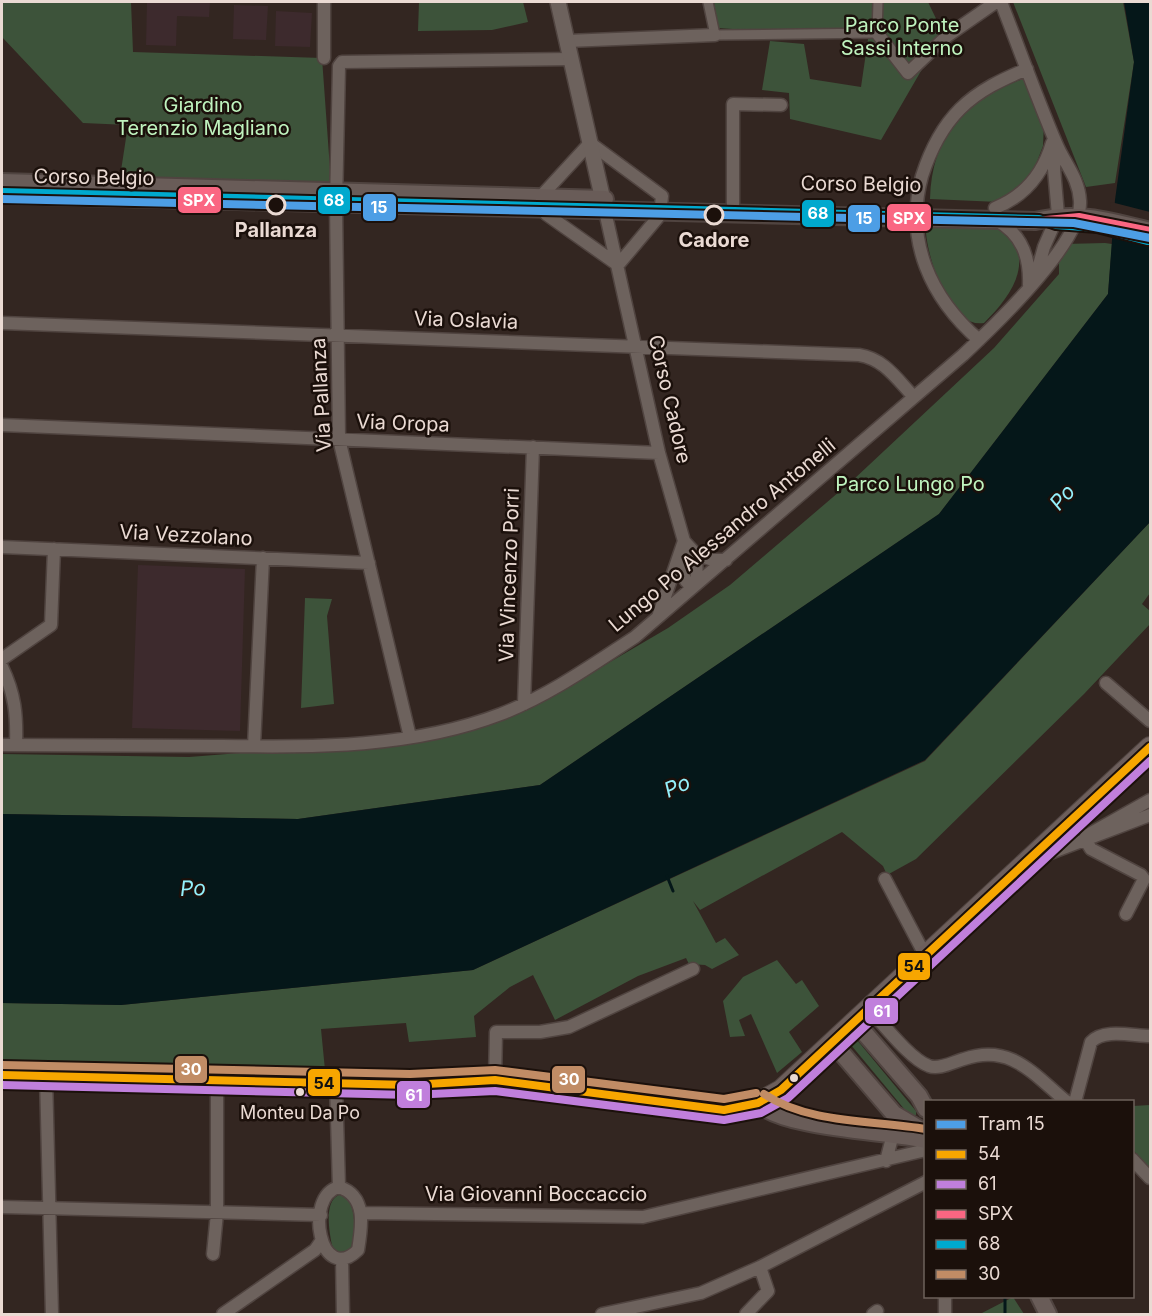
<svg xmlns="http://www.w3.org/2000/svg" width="1152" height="1316" font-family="Inter,sans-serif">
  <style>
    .education { fill: #3d2a2d }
    .green { fill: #3d533a }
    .water { fill: #051719 }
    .pier { fill: #332621 }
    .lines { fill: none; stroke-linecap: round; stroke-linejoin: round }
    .stream { stroke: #051719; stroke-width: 3 }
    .pedestrian-casing { stroke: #504440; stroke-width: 12 }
    .minor-casing { stroke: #504440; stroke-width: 15 }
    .tertiary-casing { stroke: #504440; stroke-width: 18 }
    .secondary-casing { stroke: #504440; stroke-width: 20 }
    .primary-casing { stroke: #504440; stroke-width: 22 }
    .pedestrian { stroke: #6d625d; stroke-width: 9 }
    .minor { stroke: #6d625d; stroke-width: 12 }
    .tertiary { stroke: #6d625d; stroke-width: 15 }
    .secondary { stroke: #695c58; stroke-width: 16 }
    .primary { stroke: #6d5f5c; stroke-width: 20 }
    .bus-1-casing { stroke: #1b100b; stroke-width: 12 }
    .bus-2-casing { stroke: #1b100b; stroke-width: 12 }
    .bus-3-casing { stroke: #1b100b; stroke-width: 12 }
    .bus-4-casing { stroke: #1b100b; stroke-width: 12 }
    .bus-5-casing { stroke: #1b100b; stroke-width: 12 }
    .bus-1 { stroke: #f7a600; stroke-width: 8 }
    .bus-2 { stroke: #c07fdc; stroke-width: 8 }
    .bus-3 { stroke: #fa6682; stroke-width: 8 }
    .bus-4 { stroke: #00a9ce; stroke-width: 8 }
    .bus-5 { stroke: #c18c65; stroke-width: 8 }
    .tram-1-casing { stroke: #1b100b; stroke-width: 12 }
    .tram-1 { stroke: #4d9ee5; stroke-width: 8 }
    .stop-dot { fill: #1b100b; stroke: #eadad3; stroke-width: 3 }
    .bus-dot { fill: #eadad3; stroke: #1b100b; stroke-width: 2 }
    .labels { text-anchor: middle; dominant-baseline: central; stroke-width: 5; stroke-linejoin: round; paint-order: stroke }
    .bus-label { font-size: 18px; fill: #eadad3; stroke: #1b100b }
    .park-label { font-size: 20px; fill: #bff3be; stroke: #1b100b }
    .street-label { font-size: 20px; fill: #eadad3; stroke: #1b100b }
    .stop-label { font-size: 20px; font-weight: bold; fill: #eadad3; stroke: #1b100b }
    .water-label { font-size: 21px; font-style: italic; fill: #94f0fb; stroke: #1b100b }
    .line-badge { stroke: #1b100b; stroke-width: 2 }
    .badge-label { font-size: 16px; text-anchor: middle; font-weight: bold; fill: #fff }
    .pale-badge-label { font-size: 16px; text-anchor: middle; font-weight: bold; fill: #111 }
  </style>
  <rect width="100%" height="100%" fill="#332621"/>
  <path class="education" d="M147 2H210L209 17 177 16 176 46 146 45Z
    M234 5 268 6 266 40 233 39Z
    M276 11 312 13 310 47 275 46Z
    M138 565 245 569 240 731 132 728Z"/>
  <path class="green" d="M2 2H131L133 52 322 58 331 183 120 177 128 125 83 123 2 37Z
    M419 2H523L528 22 492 30 418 31Z
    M714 2H928L943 33 881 140 790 119 789 93 762 90 770 41 804 44 810 79 861 87 868 39 718 28Z
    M1013 2H1123L1134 62 1115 183 1086 187Z
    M1023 79 1044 123 1043 146 1031 177 999 202 930 199C932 135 964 100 1023 79Z
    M933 227C954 228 979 226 999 230 1006 232 1013 239 1016 245 1028 275 1004 303 984 323 949 329 928 258 926 233Z
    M1105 243 1112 244 1108 294 939 514 540 785 298 819 2 814V754L189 757 342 745 471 730 535 706 668 628 730 585 853 480 994 348 1059 274V260L1065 244Z
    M1150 522V593L1142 604 1150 611V624L1084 694 916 859 887 875 883 866 842 832 700 910 693 901 716 943 725 938 739 955 712 969 705 965 689 964 686 958 638 976 555 1020 533 975 510 987 474 1016 476 1037 409 1042 406 1023 321 1029 325 1070 2 1064V1003L121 1005 473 970 925 761Z
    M305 598 332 599 327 616 334 704 301 708Z
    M777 960 796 984 802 980 819 1006 789 1032 802 1052 777 1073 751 1014 739 1020 745 1036 730 1037 723 1001 743 977Z
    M854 1040H857L916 1111V1115L910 1116 851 1045Z
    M1150 1105V1168L1132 1149 1133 1106Z
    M339 1195 348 1197C355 1211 356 1232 353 1247L342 1254 334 1250 332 1245C329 1231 324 1201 339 1195Z
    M1013 1297 1024 1314H980Z"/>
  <path class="water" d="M1124 2H1150V522L925 760 473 970 121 1005 2 1003V814L298 819 540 785 939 514 1108 294 1115 200 1134 62Z"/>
  <path class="pier" d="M1111 202 1150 212V247L1109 237Z"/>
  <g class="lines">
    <path class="stream" d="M667 876 673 891
      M1005 1314V1296"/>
    <defs>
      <path id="pedestrian" d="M708 2 715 35 877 33 878 2"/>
      <path id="minor" d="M877 33 908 73 947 36 996 2
        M567 41 715 35
        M324 58V2
        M590 143 662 196 660 215 618 265 546 214 544 193Z
        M995 208C1025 196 1043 174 1052 143
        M605 211 659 453 684 541 696 554 713 560H726
        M733 213V104L781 105
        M996 220C1022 234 1030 257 1029 285
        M1036 276 1044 247 1058 215 1054 169 1056 143
        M2 323 859 355C884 359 896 378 913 396
        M979 340C931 298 904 241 922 176 930 151 941 128 960 109 979 90 1003 79 1027 69
        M2 425 659 453
        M2 547 369 563
        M696 554 697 583
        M677 562 686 581 692 587
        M658 617 684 541
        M2 659 51 625 54 549
        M2 667C15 694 17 715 16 745
        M1106 683 1150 721
        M524 704 533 447
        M410 737 339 439 336 204 339 66 342 62 571 59
        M2 745C73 745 144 746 215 746 311 747 410 749 501 714 550 695 592 665 635 637L963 355C993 327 1083 242 1080 201 1079 178 1064 163 1056 143 1036 96 1019 48 1001 2
        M254 746 263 558
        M1086 836 1150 800
        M1086 841 1091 849 1141 875 1144 879 1126 914
        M1032 860 1150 815
        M885 879 925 955
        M869 1009C883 1024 911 1060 929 1066 939 1070 953 1062 964 1059 1011 1043 1033 1074 1067 1102
        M46 1076 52 1314
        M495 1080 496 1032H540L569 1027 693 969
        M336 1083 339 1187
        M1075 1102 1091 1042C1104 1028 1133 1036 1150 1036
        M1132 1159 1150 1178
        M886 1161 893 1134
        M339 1187C367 1196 362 1226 358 1250 320 1287 303 1196 339 1187Z
        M2 1207 321 1215
        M361 1213 643 1217 926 1150
        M213 1254 217 1213V1079
        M342 1259 343 1314
        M223 1314 315 1250 322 1240
        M602 1314 701 1293 760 1267 926 1182
        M746 1314 768 1291 760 1267
        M873 1314 877 1311
        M945 1314V1296"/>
      <path id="tertiary" d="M558 2 605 209"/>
      <path id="secondary" d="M2 182 605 199
        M2 195 1035 221C1077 211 1110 221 1150 231
        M855 1022 919 1096 926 1109
        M833 1043 894 1114 926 1133
        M758 1103C782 1128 887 1131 926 1140
        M1039 1296 1048 1314"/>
      <path id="primary" d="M2 1075 193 1078 410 1085 495 1080 724 1110 758 1103 781 1090 1150 747"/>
    </defs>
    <use href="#pedestrian" class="pedestrian-casing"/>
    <use href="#minor" class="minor-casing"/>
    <use href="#tertiary" class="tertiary-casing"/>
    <use href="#secondary" class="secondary-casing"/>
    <use href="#primary" class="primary-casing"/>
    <use href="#pedestrian" class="pedestrian"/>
    <use href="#minor" class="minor"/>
    <use href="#tertiary" class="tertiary"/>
    <use href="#secondary" class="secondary"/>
    <use href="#primary" class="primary"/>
    <defs>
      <path id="bus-1" d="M2 1075 410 1085 495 1080 724 1110 758 1103 781 1090 1150 747"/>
      <path id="bus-2" d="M2 1085 410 1095 495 1091 724 1120 761 1113 788 1098 1150 761"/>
      <path id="bus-3" d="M2 195 1035 221 1079 217 1150 231"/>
      <path id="bus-4" d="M2 192 1039 219 1056 225 1097 228 1147 241"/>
      <path id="bus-5" d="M2 1065 410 1074 495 1070 724 1099 756 1093
        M764 1094C809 1124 874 1120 926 1129"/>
    </defs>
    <use href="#bus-1" class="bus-1-casing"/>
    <use href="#bus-2" class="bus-2-casing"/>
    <use href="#bus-3" class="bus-3-casing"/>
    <use href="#bus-4" class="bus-4-casing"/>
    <use href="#bus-5" class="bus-5-casing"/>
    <use href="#bus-1" class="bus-1"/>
    <use href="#bus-2" class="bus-2"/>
    <use href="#bus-3" class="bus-3"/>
    <use href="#bus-4" class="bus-4"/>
    <use href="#bus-5" class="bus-5"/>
    <defs>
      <path id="tram-1" d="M2 199 1074 223 1150 238"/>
    </defs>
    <use href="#tram-1" class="tram-1-casing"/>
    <use href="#tram-1" class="tram-1"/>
  </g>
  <g class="stop-dot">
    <circle cx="276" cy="205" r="9"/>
    <circle cx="714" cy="215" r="9"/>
  </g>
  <g class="bus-dot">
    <circle cx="794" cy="1078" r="5"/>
    <circle cx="300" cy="1092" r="5"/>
  </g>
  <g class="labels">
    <g class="bus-label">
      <text x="300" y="1112">Monteu Da Po</text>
    </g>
    <g class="park-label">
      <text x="902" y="25">Parco Ponte<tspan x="902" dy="23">Sassi Interno</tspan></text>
      <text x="203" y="105">Giardino<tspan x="203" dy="23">Terenzio Magliano</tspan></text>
      <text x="910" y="484">Parco Lungo Po</text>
    </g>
    <g class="street-label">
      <text transform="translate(94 177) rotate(1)">Corso Belgio</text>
      <text transform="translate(861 184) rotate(1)">Corso Belgio</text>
      <text transform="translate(466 320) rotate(2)">Via Oslavia</text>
      <text transform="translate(321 395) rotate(-93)">Via Pallanza</text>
      <text transform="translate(670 399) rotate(77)">Corso Cadore</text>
      <text transform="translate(403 423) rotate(2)">Via Oropa</text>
      <text transform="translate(186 535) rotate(3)">Via Vezzolano</text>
      <text transform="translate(722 535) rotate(-40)">Lungo Po Alessandro Antonelli</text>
      <text transform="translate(509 575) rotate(-88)">Via Vincenzo Porri</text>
      <text x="536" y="1194">Via Giovanni Boccaccio</text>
    </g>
    <g class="stop-label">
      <text x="276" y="230">Pallanza</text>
      <text x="714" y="240">Cadore</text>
    </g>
    <g class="water-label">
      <text transform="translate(1062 497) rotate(-49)">Po</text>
      <text transform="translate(677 786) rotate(-23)">Po</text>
      <text transform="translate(193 888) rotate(-2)">Po</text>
    </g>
  </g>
  <g class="line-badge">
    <rect x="177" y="186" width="45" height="28" rx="6" fill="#fa6682"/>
    <rect x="317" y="186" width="34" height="29" rx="6" fill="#00a9ce"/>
    <rect x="362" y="193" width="35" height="29" rx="6" fill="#4d9ee5"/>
    <rect x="801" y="199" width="34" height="29" rx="6" fill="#00a9ce"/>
    <rect x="886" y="203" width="46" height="29" rx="6" fill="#fa6682"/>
    <rect x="847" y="204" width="34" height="29" rx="6" fill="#4d9ee5"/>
    <rect x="897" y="952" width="34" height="29" rx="6" fill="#f7a600"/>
    <rect x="864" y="997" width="35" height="28" rx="6" fill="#c07fdc"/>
    <rect x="174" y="1055" width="34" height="29" rx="6" fill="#c18c65"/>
    <rect x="551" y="1065" width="35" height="29" rx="6" fill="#c18c65"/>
    <rect x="307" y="1068" width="34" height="29" rx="6" fill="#f7a600"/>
    <rect x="396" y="1080" width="35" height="29" rx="6" fill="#c07fdc"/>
  </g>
  <g class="badge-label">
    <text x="199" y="206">SPX</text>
    <text x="334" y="206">68</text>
    <text x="379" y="213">15</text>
    <text x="818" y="219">68</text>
    <text x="909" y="224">SPX</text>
    <text x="864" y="224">15</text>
    <text x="882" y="1017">61</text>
    <text x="191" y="1075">30</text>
    <text x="569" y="1085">30</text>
    <text x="414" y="1101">61</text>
  </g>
  <g class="pale-badge-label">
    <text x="914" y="972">54</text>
    <text x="324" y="1089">54</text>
  </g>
  <rect width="1152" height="1316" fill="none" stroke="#eadad3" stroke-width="6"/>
  <rect x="924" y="1100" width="210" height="198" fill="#1b100b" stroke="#6e615b" stroke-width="1.5"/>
  <rect x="936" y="1120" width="30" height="9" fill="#4d9ee5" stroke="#6e615b" stroke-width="1.5"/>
  <text x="978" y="1130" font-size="18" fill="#eadad3">Tram 15</text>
  <rect x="936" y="1150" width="30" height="9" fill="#f7a600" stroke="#6e615b" stroke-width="1.5"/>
  <text x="978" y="1160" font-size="18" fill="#eadad3">54</text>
  <rect x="936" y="1180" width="30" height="9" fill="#c07fdc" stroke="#6e615b" stroke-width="1.5"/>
  <text x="978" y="1190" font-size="18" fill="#eadad3">61</text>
  <rect x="936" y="1210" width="30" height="9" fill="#fa6682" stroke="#6e615b" stroke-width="1.5"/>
  <text x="978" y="1220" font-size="18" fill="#eadad3">SPX</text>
  <rect x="936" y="1240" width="30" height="9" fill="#00a9ce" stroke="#6e615b" stroke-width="1.5"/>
  <text x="978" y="1250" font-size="18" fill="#eadad3">68</text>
  <rect x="936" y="1270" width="30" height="9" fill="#c18c65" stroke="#6e615b" stroke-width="1.5"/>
  <text x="978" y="1280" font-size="18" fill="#eadad3">30</text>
</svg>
